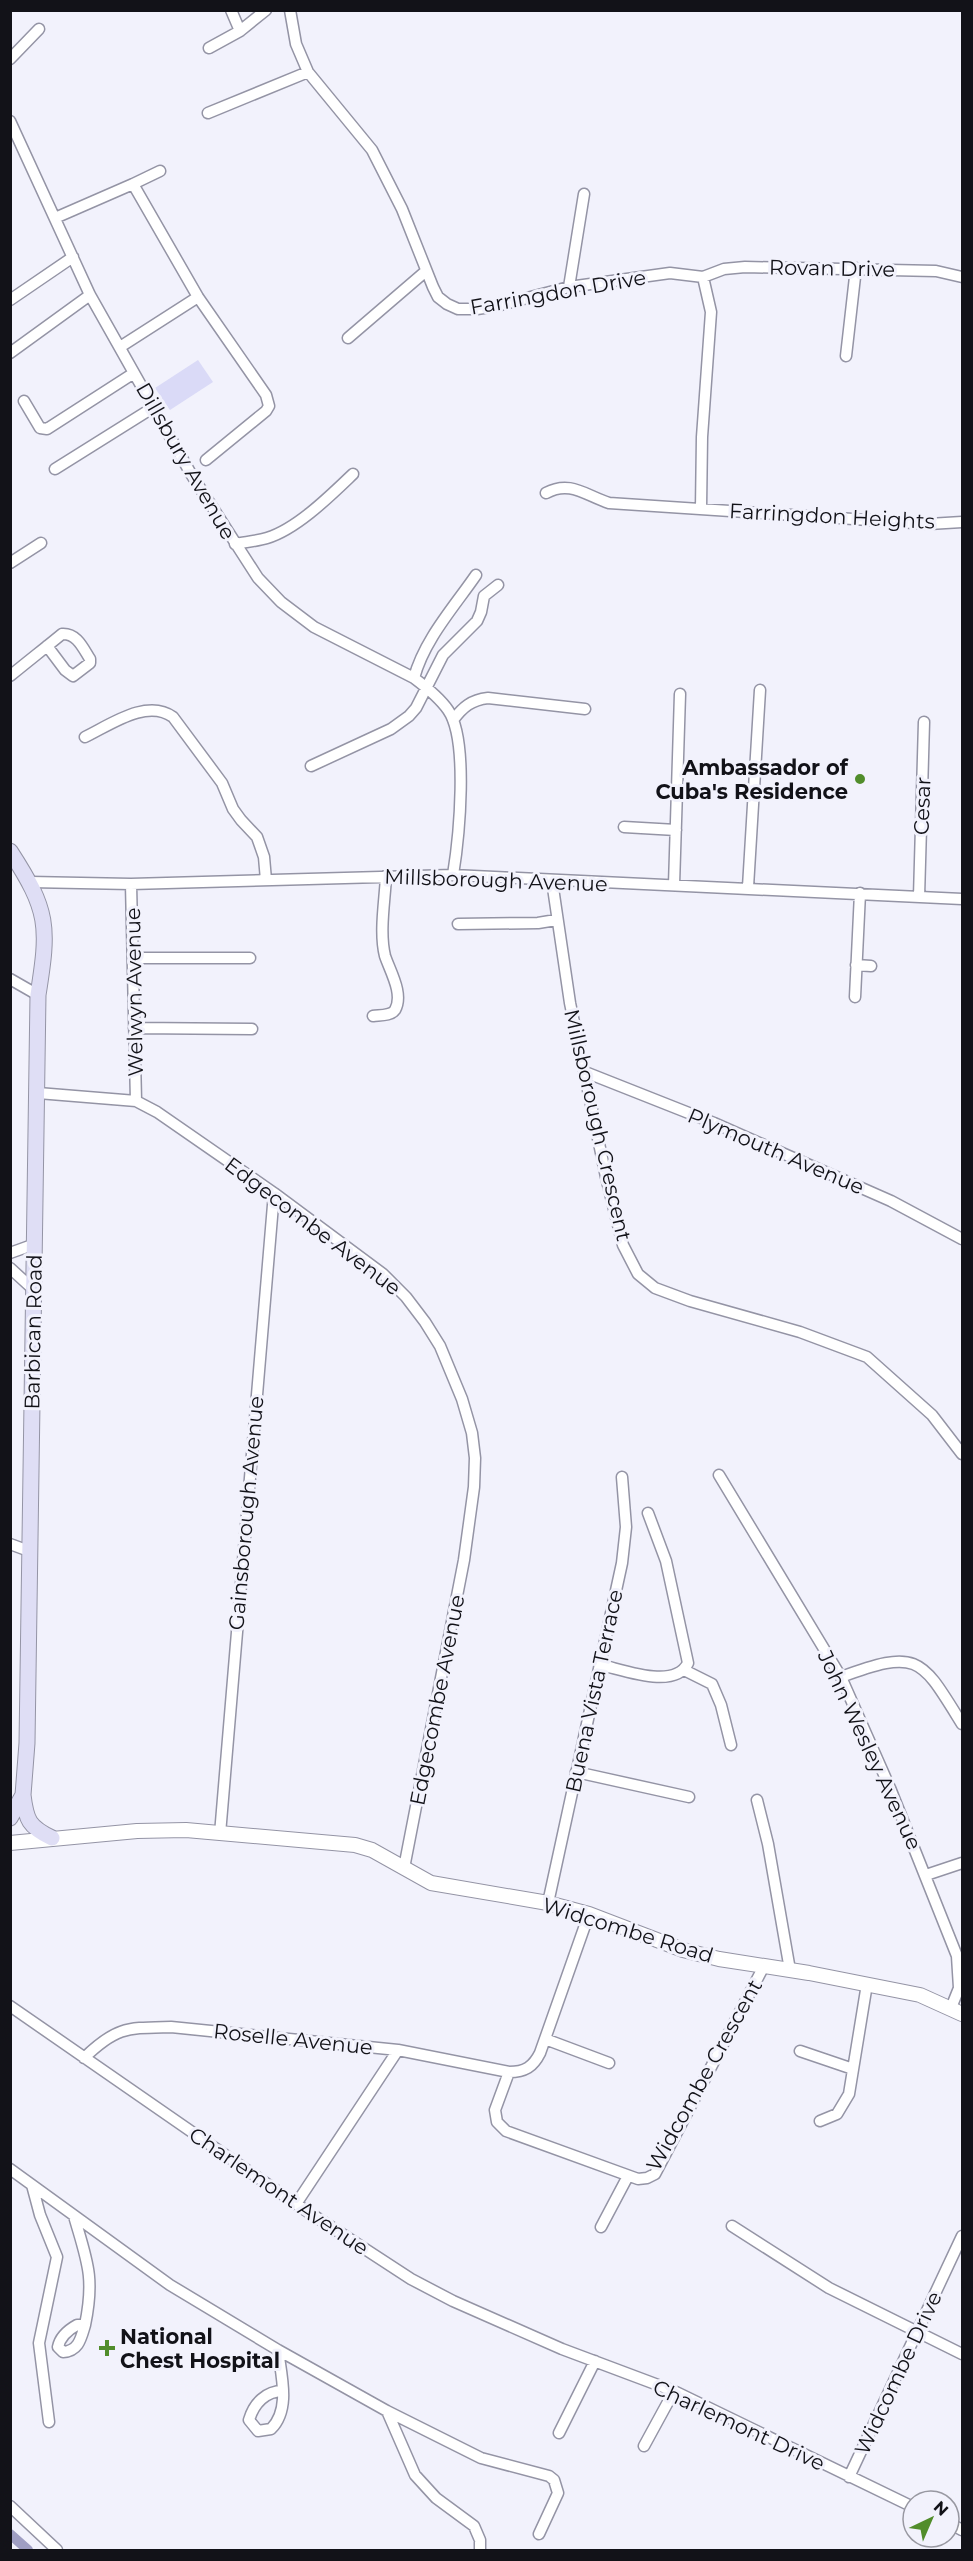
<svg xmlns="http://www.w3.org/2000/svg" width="973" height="2561" font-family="Montserrat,sans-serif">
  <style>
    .park { fill: #dadaf7 }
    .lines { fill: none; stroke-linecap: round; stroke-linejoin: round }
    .canal { stroke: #9f9ec3; stroke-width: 10 }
    .minor-casing { stroke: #9494a5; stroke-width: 13 }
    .tertiary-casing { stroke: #9494a5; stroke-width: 16 }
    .secondary-casing { stroke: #9494a5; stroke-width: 17 }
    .minor { stroke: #fff; stroke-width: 10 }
    .tertiary { stroke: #fff; stroke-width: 14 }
    .secondary { stroke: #dfdef5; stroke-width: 15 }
    .poi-dot { fill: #518d2b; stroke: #f2f2fc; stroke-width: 2 }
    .labels { text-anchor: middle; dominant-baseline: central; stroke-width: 6; stroke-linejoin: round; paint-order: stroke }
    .street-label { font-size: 21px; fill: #121218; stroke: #f2f2fc }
    .poi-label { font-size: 21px; font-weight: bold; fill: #121218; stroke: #f2f2fc; text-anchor: end }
  </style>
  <rect width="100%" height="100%" fill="#f2f2fc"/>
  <path class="park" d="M198 360 213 382 170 410 155 388Z"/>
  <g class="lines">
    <path class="canal" d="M10 2534 28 2550"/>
    <defs>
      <path id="minor" d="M231 10 240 31
        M290 10 296 44 308 72 372 150 402 209 433 287 438 297 447 304 458 309H477L497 306 569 287 670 273 703 277 724 269 745 267 936 271 962 277
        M209 48 240 31 266 10
        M10 59 39 29
        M208 113 308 72
        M10 121 90 295 191 474 258 578 281 602 314 627 414 678C426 687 439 697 448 710 469 740 459 838 453 875
        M133 184 160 171
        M55 218 133 184 198 297 266 395 269 406 266 411 206 460
        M569 287 584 194
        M10 300 73 257
        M348 338 426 271
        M120 347 198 297
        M10 353 90 295
        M846 356 856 268
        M24 401 40 428 47 429 134 373
        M55 469 154 407
        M546 493C570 480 585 495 609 503L929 524 962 522
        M701 508 702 437 711 312 703 277
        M235 544C245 542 257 541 267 538 297 529 331 495 353 474
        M10 563 41 543
        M10 676C27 662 45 648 62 634 77 633 83 648 90 659V663L73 676 65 670 47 646
        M414 678C424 640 454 607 476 575
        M453 720C463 707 471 700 488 698L585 709
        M85 737C110 725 147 698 173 717L222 783 233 809 241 820 257 837 264 857 266 880
        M311 766 391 729 409 716 416 708 443 655 477 621 481 612 484 596 498 585
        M624 827 676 830
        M552 881 570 1003 606 1177 623 1245 638 1274 655 1288 690 1301 800 1332 867 1357 932 1415 962 1454
        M30 882 131 884 453 875 962 899
        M131 884 136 1101
        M674 885 680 694
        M748 887 760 690
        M919 897 924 722
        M458 924 538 923 556 920
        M133 958H250
        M856 965 871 966
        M10 979 38 995
        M855 997 860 893
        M373 1016C379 1015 391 1016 395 1010 404 994 390 971 385 956 379 932 385 900 386 876
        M134 1028 252 1029
        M585 1072 714 1123 891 1201 962 1239
        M38 1093 136 1101 157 1112 274 1193 383 1274 406 1297 425 1322 440 1346 462 1399 472 1433 475 1458 474 1487 464 1560 404 1868
        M10 1253 35 1244
        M10 1268 34 1290
        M719 1475 841 1677 890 1788 957 1956 959 1988 951 2008
        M10 1544 29 1551
        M601 1665C624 1670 675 1690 688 1663L666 1561 648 1513
        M684 1670 712 1684 721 1705 731 1745
        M841 1677C919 1648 921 1658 962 1724
        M576 1772 689 1797
        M757 1800 768 1844 790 1970
        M220 1834 274 1193
        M926 1875 962 1863
        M548 1903 622 1563 626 1527 622 1477
        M589 1914 540 2053C533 2067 525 2072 509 2072L495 2110 497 2122 506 2131 638 2179 647 2178 655 2174 764 1966
        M10 2006 296 2204 411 2279 453 2301 562 2349 674 2391 913 2507
        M545 2039 609 2063
        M800 2051 853 2069
        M84 2058C117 2026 128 2028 171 2027L398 2050 509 2072
        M820 2121 837 2114 849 2094 867 1984
        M10 2169 170 2285 278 2350 387 2411 481 2458 549 2476 554 2480 558 2493 539 2534
        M32 2185 40 2215 57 2257 39 2343 49 2422
        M296 2204 398 2050
        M74 2216C87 2261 95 2277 85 2325
        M732 2226 829 2288 962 2354
        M601 2227 628 2176
        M77 2325H85C81 2338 79 2351 63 2352L58 2347C60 2337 68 2330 77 2325Z
        M278 2350C281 2375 291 2409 271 2429L258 2431 249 2420C254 2403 266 2391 283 2391
        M387 2411 415 2475 436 2498 474 2526 480 2540V2550
        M559 2433 595 2361
        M644 2446 674 2391
        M849 2477 962 2236
        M10 2506 57 2550
        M949 2523 962 2530"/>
      <path id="tertiary" d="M10 1843 137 1831 186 1830 355 1845 372 1850 431 1883 548 1903 589 1914 683 1950 719 1959 809 1973 920 1995 962 2014"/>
      <path id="secondary" d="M10 851C49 911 49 926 38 995L27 1743 23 1795 10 1818
        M23 1795C26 1820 29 1827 52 1838"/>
    </defs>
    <use href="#minor" class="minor-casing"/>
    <use href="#tertiary" class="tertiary-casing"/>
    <use href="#secondary" class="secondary-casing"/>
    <use href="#minor" class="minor"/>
    <use href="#tertiary" class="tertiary"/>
    <use href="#secondary" class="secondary"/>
  </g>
  <g class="poi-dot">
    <circle cx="860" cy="779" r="6"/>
    <path d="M104 2339h6v6h6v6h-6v6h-6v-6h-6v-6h6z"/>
  </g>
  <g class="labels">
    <g class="street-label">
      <text transform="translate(832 268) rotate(1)">Rovan Drive</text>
      <text transform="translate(558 292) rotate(-10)">Farringdon Drive</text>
      <text transform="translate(186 461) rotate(60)">Dillsbury Avenue</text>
      <text transform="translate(832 516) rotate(3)">Farringdon Heights</text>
      <text transform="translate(922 806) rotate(-88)">Cesar</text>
      <text transform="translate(496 880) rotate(2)">Millsborough Avenue</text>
      <text transform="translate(134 992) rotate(-91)">Welwyn Avenue</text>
      <text transform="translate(598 1125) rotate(77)">Millsborough Crescent</text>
      <text transform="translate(776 1151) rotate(23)">Plymouth Avenue</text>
      <text transform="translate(313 1226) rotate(37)">Edgecombe Avenue</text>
      <text transform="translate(33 1332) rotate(-89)">Barbican Road</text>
      <text transform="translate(246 1513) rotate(-85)">Gainsborough Avenue</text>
      <text transform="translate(594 1691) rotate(-78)">Buena Vista Terrace</text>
      <text transform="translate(437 1700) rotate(-79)">Edgecombe Avenue</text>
      <text transform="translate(870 1750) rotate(65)">John Wesley Avenue</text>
      <text transform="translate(628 1930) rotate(17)">Widcombe Road</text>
      <text transform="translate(293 2039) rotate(6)">Roselle Avenue</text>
      <text transform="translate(704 2075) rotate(-61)">Widcombe Crescent</text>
      <text transform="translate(279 2191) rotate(34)">Charlemont Avenue</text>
      <text transform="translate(898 2373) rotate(-65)">Widcombe Drive</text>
      <text transform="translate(739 2425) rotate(25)">Charlemont Drive</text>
    </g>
    <g class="poi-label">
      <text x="848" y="767">Ambassador of<tspan x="848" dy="24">Cuba's Residence</tspan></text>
      <text x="120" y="2336" text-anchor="start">National<tspan x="120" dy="24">Chest Hospital</tspan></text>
    </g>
  </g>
  <rect width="973" height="2561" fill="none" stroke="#121218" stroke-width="24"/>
  <g transform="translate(931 2519) rotate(44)"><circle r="28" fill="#f2f2fc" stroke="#9898a1" stroke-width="1.5"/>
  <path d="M0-4.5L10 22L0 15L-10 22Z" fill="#518d2b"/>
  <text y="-9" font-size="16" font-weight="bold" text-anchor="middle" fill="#121218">N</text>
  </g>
</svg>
